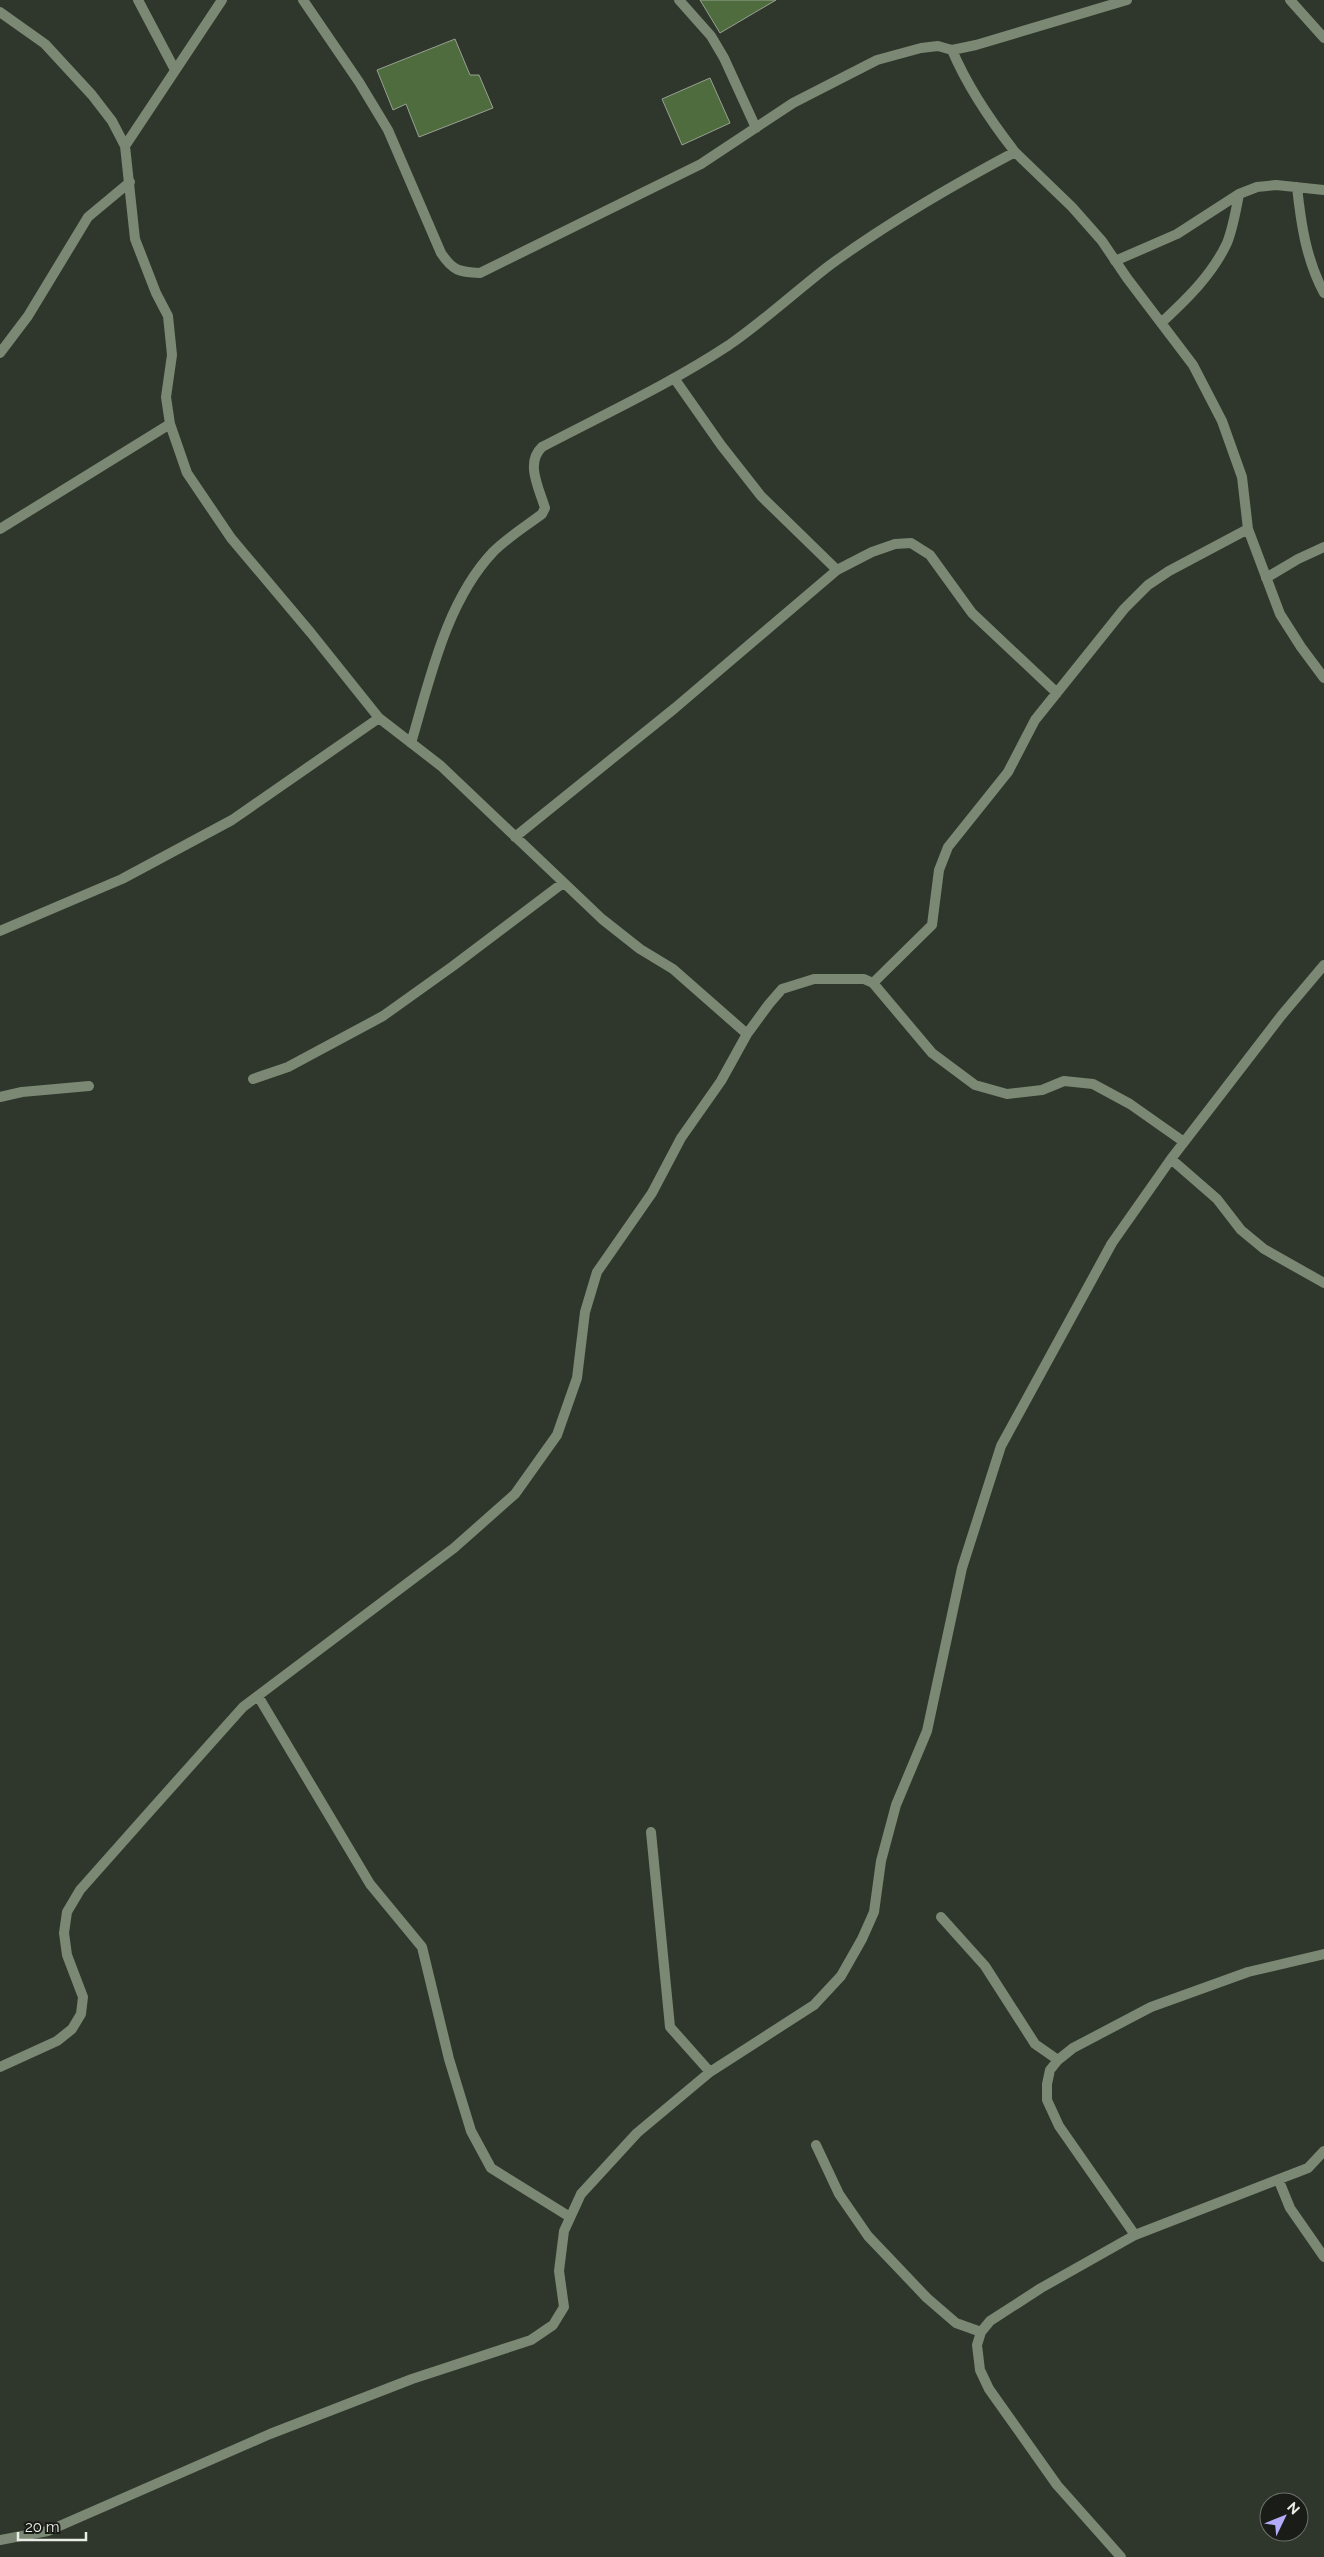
<svg xmlns="http://www.w3.org/2000/svg" width="1324" height="2557" font-family="Raleway,sans-serif">
  <style>
    .building { fill: #4f6c3f; stroke: #98a193 }
    .lines { fill: none; stroke-linecap: round; stroke-linejoin: round }
    .minor { stroke: #7b8874; stroke-width: 10 }
  </style>
  <rect width="100%" height="100%" fill="#2f362b"/>
  <path class="building" d="M700 0H776L720 33Z
    M455 39 470 75H479L493 108 419 137 406 104 393 110 377 70Z
    M710 78 730 123 682 145 662 99Z"/>
  <g class="lines">
    <path class="minor" d="M138 0 175 70
      M303 0 359 82 388 130 441 253C453 271 459 272 480 273L701 164 793 103 877 60 921 48 938 46 952 50 976 45 1127 0
      M679 0 711 36 724 58 756 128
      M1290 0 1324 38
      M0 12 45 44 92 95 112 121 125 146 135 239 156 293 168 316 172 355 166 397 170 424 187 473 231 538 311 633 379 718 441 766 602 919 640 949 673 969 747 1034
      M952 50C968 88 990 120 1015 152
      M125 146 222 0
      M1297 187C1301 224 1306 259 1324 293
      M1115 261 1177 234 1239 194 1257 187 1276 185 1324 190
      M1161 323C1186 300 1212 275 1227 243 1233 228 1236 210 1239 194
      M0 353 28 316 88 217 130 182
      M674 378 721 445 761 496 837 570
      M0 529 170 424
      M1266 578 1298 559 1324 547
      M411 743C430 679 446 602 493 552 507 538 526 526 542 514L545 508C539 488 525 463 542 447 605 414 670 384 729 345 765 320 796 291 830 265 889 222 951 186 1015 152L1072 207 1102 241 1127 278 1193 365 1222 421 1242 477 1248 529 1280 614 1301 647 1324 678
      M515 837 675 708 837 570 872 552 895 544 911 543 930 555 972 613 1057 693
      M0 931 122 879 232 820 379 718
      M873 983 932 925 939 870 948 847 1008 772 1035 720 1124 609 1148 585 1169 571 1248 529
      M253 1079 288 1067 383 1016 453 966 563 883
      M0 1097 22 1092 89 1086
      M1171 1159 1217 1199 1241 1230 1264 1249 1324 1283
      M258 1696 370 1884 422 1947 449 2059 471 2131 491 2168 570 2217
      M651 1832 670 2027 710 2072
      M941 1917 985 1966 1035 2044 1058 2060
      M0 2067 57 2041 72 2029 81 2014 83 1997 67 1955 64 1933 67 1912 80 1890 151 1810 243 1707 454 1548 515 1494 557 1435 577 1378 585 1312 597 1272 652 1193 681 1138 721 1081 747 1034 769 1004 782 989 814 979H864L873 983 932 1053 975 1085 1007 1094 1042 1090 1064 1081 1093 1084 1130 1104 1184 1142
      M816 2145 839 2194 868 2236 927 2298 956 2323 981 2332
      M1279 2181 1290 2208 1324 2257
      M1135 2235 1059 2126 1047 2100V2084L1050 2070 1058 2060 1073 2048 1151 2007 1248 1972 1324 1954
      M0 2540 48 2531 270 2434 412 2379 531 2340 553 2325 564 2307 559 2271 564 2231 581 2194 637 2133 710 2072 814 2005 841 1976 862 1939 874 1912 881 1861 896 1805 927 1731 962 1568 1001 1446 1112 1243 1171 1159 1281 1016 1324 965
      M1121 2557 1057 2485 989 2389 980 2370 977 2345 981 2332 990 2321 1041 2288 1135 2235 1308 2168 1324 2151"/>
  </g>
  <g transform="translate(1284 2517) rotate(47)"><circle r="24" fill="#191c17" stroke="#6c706a"/>
  <path d="M0-4L9 19L0 12L-9 19Z" fill="#b3adf9"/>
  <text y="-8" font-size="14" font-weight="bold" text-anchor="middle" fill="#e9eee6">N</text>
  </g>
  <path d="M18 2532v8h68v-8" fill="none" stroke="#e9eee6" stroke-width="2.5"/>
  <text x="25" y="2532" font-size="15" fill="#e9eee6" stroke="#191c17" stroke-width="4" paint-order="stroke">20 m</text>
</svg>
